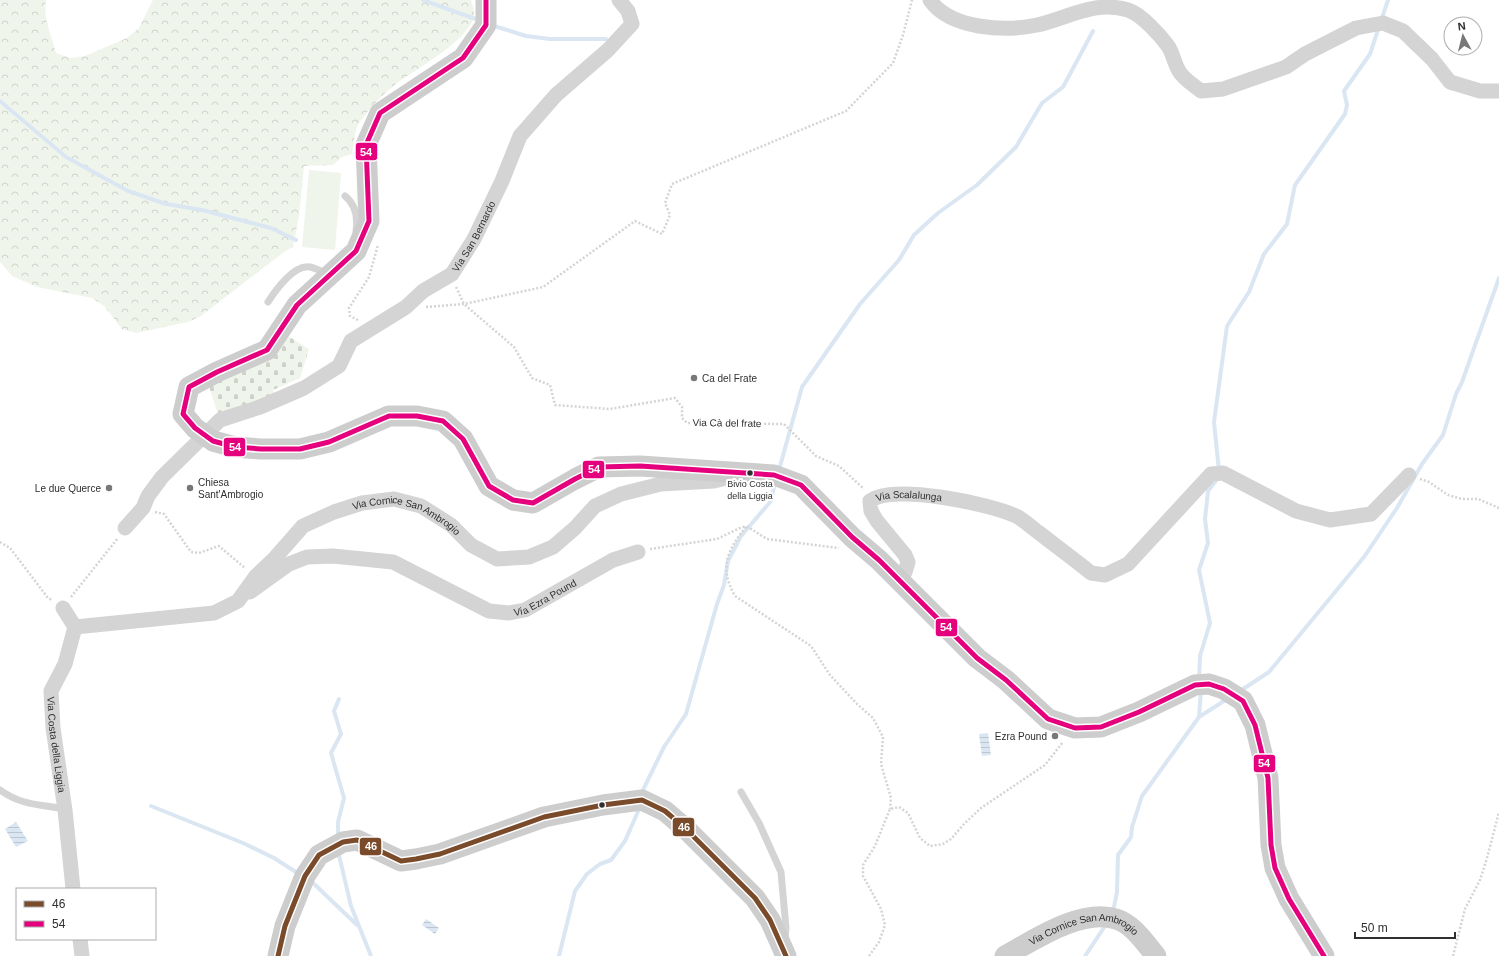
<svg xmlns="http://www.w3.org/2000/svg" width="1499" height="956" font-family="Helvetica,sans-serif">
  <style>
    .forest { fill: url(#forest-crowns) }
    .cemetery { fill: url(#cemetery-stones) }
    .park { fill: #f0f5ec }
    .water { fill: url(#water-rules) }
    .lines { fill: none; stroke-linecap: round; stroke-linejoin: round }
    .stream { stroke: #dae6f2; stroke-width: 4 }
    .path { stroke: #d4d4d4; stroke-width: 2.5; stroke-dasharray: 2 2; stroke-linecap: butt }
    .lane { stroke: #d4d4d4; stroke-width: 7 }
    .street { stroke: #d4d4d4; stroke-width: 15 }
    .secondary { stroke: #cdcdcd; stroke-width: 21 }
    .bus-1-casing { stroke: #fff; stroke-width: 8 }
    .bus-2-casing { stroke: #fff; stroke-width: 8 }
    .bus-1 { stroke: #7a4b2a; stroke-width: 5 }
    .bus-2 { stroke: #e5007d; stroke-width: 5 }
    .poi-dot { fill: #787878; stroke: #fff; stroke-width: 1.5 }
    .bus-dot { fill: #2f2f2f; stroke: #fff; stroke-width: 1.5 }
    .labels { text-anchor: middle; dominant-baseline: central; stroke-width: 4; stroke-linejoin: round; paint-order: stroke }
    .bus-label { font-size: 9px; fill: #2f2f2f; stroke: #fff }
    .street-label { font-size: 10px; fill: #2f2f2f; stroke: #fff }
    .poi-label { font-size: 10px; fill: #2f2f2f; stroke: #fff; text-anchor: start }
    .line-badge { stroke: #fff; stroke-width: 1.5 }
    .badge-label { font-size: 11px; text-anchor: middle; font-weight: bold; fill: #fff }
  </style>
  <defs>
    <pattern id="forest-crowns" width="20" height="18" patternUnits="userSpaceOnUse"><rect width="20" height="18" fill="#f0f5ec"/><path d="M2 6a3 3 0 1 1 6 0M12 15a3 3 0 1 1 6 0" fill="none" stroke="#ced2cb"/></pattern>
    <pattern id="cemetery-stones" width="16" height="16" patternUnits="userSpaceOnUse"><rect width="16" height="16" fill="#f0f5ec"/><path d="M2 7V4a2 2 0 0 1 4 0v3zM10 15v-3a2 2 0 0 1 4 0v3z" fill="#ced2cb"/></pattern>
    <pattern id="water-rules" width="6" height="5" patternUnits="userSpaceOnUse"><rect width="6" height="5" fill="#dae6f2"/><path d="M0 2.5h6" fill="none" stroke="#bbc6d0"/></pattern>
  </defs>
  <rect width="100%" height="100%" fill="#fff"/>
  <path class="forest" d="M0 0H46C43 19 51 34 56 53L70 58 85 56 127 38 139 28 153 0H471C472 4 475 10 474 15 470 42 411 71 391 88 382 95 362 117 357 127 354 135 354 146 352 154L342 157 333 165 304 166 299 216 293 247 284 252 201 316 188 322 136 333 122 329 104 306 92 298 37 287 12 276 0 262Z"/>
  <path class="cemetery" d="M280 331 309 349 300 378 273 390 278 400 220 420 206 378Z"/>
  <path class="park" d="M309 170 341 173 335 250 302 247Z"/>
  <path class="water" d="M988 733 991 755 982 756 979 734Z
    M16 822 28 841 16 847 5 829Z
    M426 919 439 928 435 934 422 925Z"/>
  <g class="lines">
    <path class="stream" d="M423 0 481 21
      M1381 21 1388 0
      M491 25 526 36 550 39H606
      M0 101 66 157 128 191 166 204 202 210 271 228 296 240
      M779 470 802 387 860 304 899 260 914 235 938 213 977 185 1016 147 1042 103 1063 87 1093 31
      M1219 471 1214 422 1227 326 1249 292 1264 254 1287 224 1295 185 1345 114 1347 105 1344 91 1370 54 1379 27
      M1199 679 1200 656 1210 623 1199 570 1208 543 1205 519 1208 491 1218 478
      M1240 691 1269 672 1364 557 1397 508 1422 464 1443 435 1456 394 1462 382 1499 278
      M1199 717 1227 699
      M643 795V790L664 747 686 714 717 604 724 585 728 561 741 536 771 501 775 482
      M151 806 243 843 274 858 299 874
      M338 837V822L344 798 331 753 341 734 334 711 339 699
      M338 851 351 906 371 956
      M310 880 357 925
      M1113 912 1117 892 1118 855 1131 837 1132 827 1142 796 1199 717 1201 690
      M559 956 575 891 587 874 600 864 611 860 625 841 640 807
      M1085 956 1107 923"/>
    <path class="path" d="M456 287 464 304
      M465 305 514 347 532 378 550 385 555 405 610 409 675 398 682 407V418L687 423 784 424 816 456 839 466 864 489
      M426 307 464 304 543 287 635 221 662 234 670 215 665 203 672 184 846 111 893 63 903 35 912 0
      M358 320 350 316 349 308 369 277 378 245
      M1420 479 1429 482 1448 495 1462 499H1478L1499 508
      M155 512 164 514 191 552 199 553 219 546 245 568
      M746 527C727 550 719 568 735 596L811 646 830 675 857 704 873 718 883 737 881 764 891 798 890 809
      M0 542 10 548 48 598 52 600
      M650 549 717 539 742 527H748L767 539 839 548
      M71 597 118 538
      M869 956 879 942 885 925 881 909 863 876V865L875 846 890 809 899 807 908 813 920 838 930 846 943 844 951 839 964 824 981 808 1045 765 1063 742
      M1453 956 1465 909 1480 880 1487 858 1499 812"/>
    <path class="lane" d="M345 196C356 205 358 218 356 231
      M268 302C275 291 294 264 310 267 316 268 322 272 328 274
      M0 790C23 806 39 804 65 809
      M741 792 759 823 781 872 786 928 785 939"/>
    <g class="street">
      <path d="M930 0C950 29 1005 32 1037 25 1068 18 1095 0 1128 10 1141 14 1160 35 1168 46 1173 53 1174 63 1179 71 1183 79 1195 86 1201 91L1223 89 1286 67 1305 54 1356 28 1383 23 1403 31 1432 59 1450 82 1480 91H1499"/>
      <path id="s1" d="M125 528 143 508 148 496 162 477 220 420 260 407 304 388 339 366 351 341 406 307 423 291 452 274 474 239 502 181 520 136 556 95 608 50 632 24 628 11 619 0"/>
      <path id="s2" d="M898 579 905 572 908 562 905 555 877 521 871 511 870 501C893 483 990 504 1016 516 1024 520 1031 527 1038 532 1056 546 1074 559 1091 573L1105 575 1128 564 1211 474 1223 473 1296 511 1330 520 1371 514 1409 475"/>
      <path id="s3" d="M250 592 289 564 307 557 333 556 393 562 489 611 509 613 525 610 613 560 638 552"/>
      <path id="s4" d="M63 608 75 627 65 664 51 691 53 728 65 810 73 889"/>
      <path id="s5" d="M75 627 214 613 238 601 256 576 274 559 303 526 334 512 362 503 394 499 421 506 451 525 471 545 497 559 529 557 553 547 575 528 595 506 621 494 661 484 714 481 726 478"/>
      <path d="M80 939 82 956"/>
    </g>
    <g class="secondary">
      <path d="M486 0V25L463 58 380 113 366 145 369 221 356 251 297 305 267 350 217 372 189 387 183 414 195 428 213 441 235 447 261 449H300L329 442 389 416H417L443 421 463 439 489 486 513 500 533 503 575 479 599 467 640 466 774 475 801 485 852 537 879 560 977 658 1006 680 1048 719 1075 728 1101 727 1139 712 1195 685 1209 684 1224 689 1243 701 1255 725 1268 778 1271 845 1275 868 1289 899 1324 956"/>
      <path d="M278 956 285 926 305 876 319 855 343 842 357 840 401 861 416 859 440 854 544 817 603 805 642 800 665 811 686 829 755 898 770 920 786 956"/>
      <path id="s6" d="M1005 956C1034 940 1081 908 1116 919 1133 924 1145 943 1156 956"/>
    </g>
    <defs>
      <path id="bus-1" d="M278 956 285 926 305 876 319 855 343 842 357 840 401 861 416 859 440 854 544 817 603 805 642 800 665 811 686 829 755 898 770 920 786 956"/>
      <path id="bus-2" d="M486 0V25L463 58 380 113 366 145 369 221 356 251 297 305 267 350 217 372 189 387 183 414 195 428 213 441 235 447 261 449H300L329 442 389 416H417L443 421 463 439 489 486 513 500 533 503 575 479 599 467 640 466 774 475 801 485 852 537 879 560 977 658 1006 680 1048 719 1075 728 1101 727 1139 712 1195 685 1209 684 1224 689 1243 701 1255 725 1268 778 1271 845 1275 868 1289 899 1324 956"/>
    </defs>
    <use href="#bus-1" class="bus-1-casing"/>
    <use href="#bus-2" class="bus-2-casing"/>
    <use href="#bus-1" class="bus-1"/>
    <use href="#bus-2" class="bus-2"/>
  </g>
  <g class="poi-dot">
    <circle cx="694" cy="378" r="4"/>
    <circle cx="109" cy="488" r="4"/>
    <circle cx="190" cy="488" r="4"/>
    <circle cx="1055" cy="736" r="4"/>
  </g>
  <g class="bus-dot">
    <circle cx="750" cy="473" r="3.5"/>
    <circle cx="602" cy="805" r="3.5"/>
  </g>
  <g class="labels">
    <g class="bus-label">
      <text x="750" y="484">Bivio Costa<tspan x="750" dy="12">della Liggia</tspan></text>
    </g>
    <g class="street-label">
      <text stroke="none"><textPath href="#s1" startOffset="469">Via San Bernardo</textPath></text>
      <text transform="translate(727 423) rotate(1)">Via Cà del frate</text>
      <text stroke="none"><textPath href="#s2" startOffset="134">Via Scalalunga</textPath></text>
      <text stroke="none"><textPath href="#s5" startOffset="378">Via Cornice San Ambrogio</textPath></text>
      <text stroke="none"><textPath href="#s3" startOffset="321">Via Ezra Pound</textPath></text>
      <text stroke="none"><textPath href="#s4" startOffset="145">Via Costa della Liggia</textPath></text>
      <text stroke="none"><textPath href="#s6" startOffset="87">Via Cornice San Ambrogio</textPath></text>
    </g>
    <g class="poi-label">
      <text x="702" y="378">Ca del Frate</text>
      <text x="198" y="482">Chiesa<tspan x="198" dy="12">Sant'Ambrogio</tspan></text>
      <text x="101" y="488" text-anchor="end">Le due Querce</text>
      <text x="1047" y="736" text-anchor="end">Ezra Pound</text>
    </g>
  </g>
  <g class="line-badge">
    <rect x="355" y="142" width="23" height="19" rx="4" fill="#e5007d"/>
    <rect x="223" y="437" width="23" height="20" rx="4" fill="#e5007d"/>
    <rect x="582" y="460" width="23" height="19" rx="4" fill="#e5007d"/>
    <rect x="935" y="618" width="23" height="19" rx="4" fill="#e5007d"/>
    <rect x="1253" y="754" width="23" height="19" rx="4" fill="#e5007d"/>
    <rect x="672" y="817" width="23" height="20" rx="4" fill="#7a4b2a"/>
    <rect x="359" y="837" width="23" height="19" rx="4" fill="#7a4b2a"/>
  </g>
  <g class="badge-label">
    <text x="366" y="156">54</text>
    <text x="235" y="451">54</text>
    <text x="594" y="473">54</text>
    <text x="946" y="631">54</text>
    <text x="1264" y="767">54</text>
    <text x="684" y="831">46</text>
    <text x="371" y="850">46</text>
  </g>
  <rect x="16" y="888" width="140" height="52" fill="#ffffff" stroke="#acacac"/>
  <rect x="24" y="901" width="20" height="6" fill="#7a4b2a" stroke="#acacac"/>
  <text x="52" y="908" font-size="12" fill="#2f2f2f">46</text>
  <rect x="24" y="921" width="20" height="6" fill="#e5007d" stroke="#acacac"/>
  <text x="52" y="928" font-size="12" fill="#2f2f2f">54</text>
  <g transform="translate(1463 36) rotate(353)"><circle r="19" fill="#ffffff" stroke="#acacac"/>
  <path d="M0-3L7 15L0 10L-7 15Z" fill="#787878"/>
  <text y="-6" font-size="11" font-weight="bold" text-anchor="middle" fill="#2f2f2f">N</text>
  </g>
  <path d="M1355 932v6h100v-6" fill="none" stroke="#2f2f2f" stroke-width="2"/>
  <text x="1361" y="932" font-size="12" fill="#2f2f2f" stroke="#ffffff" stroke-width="3" paint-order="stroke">50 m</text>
</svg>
